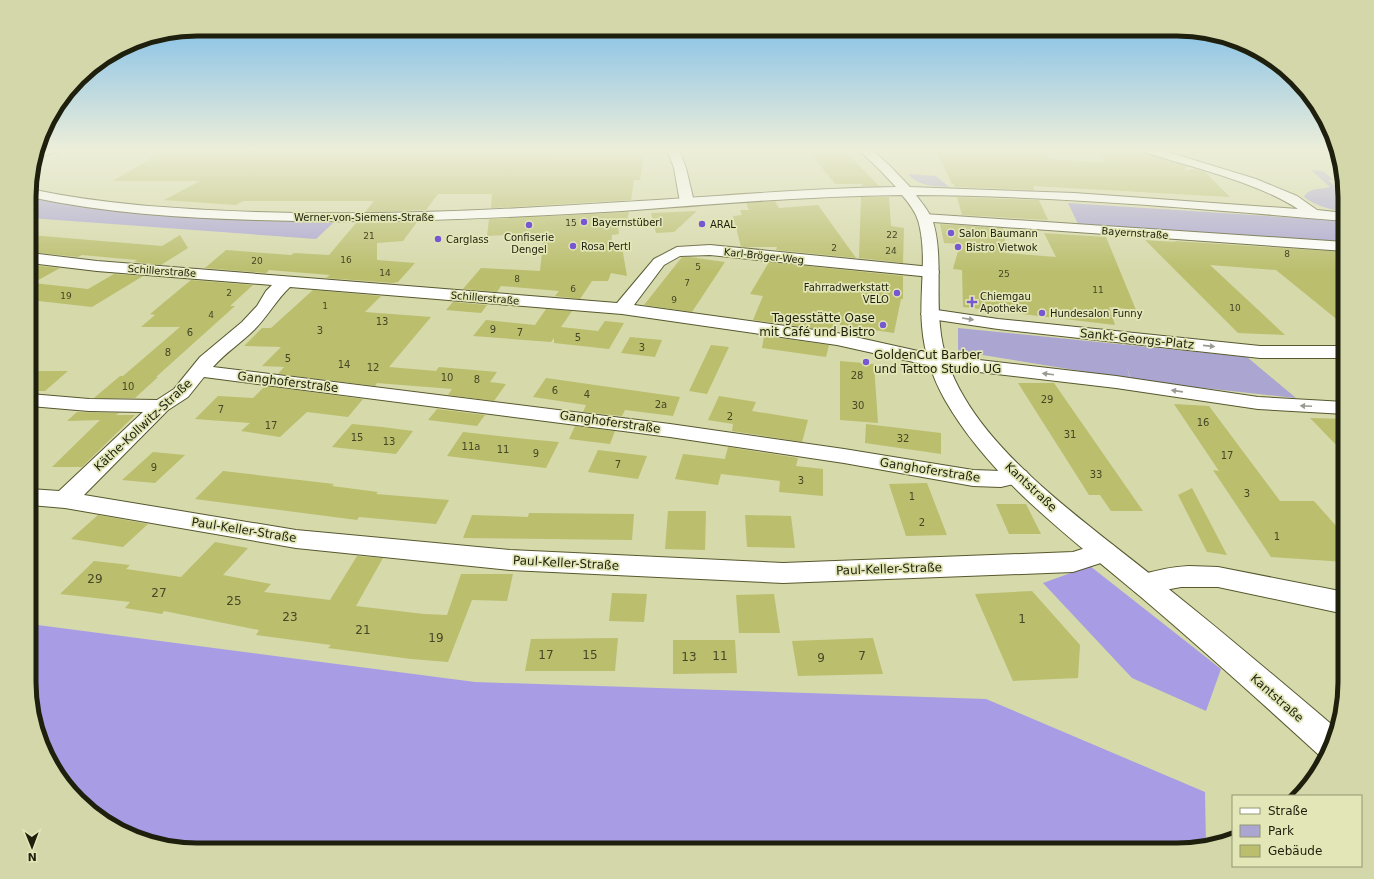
<svg xmlns="http://www.w3.org/2000/svg" width="1374" height="879" font-family="'DejaVu Sans',sans-serif">
  <style>
    .green { fill: #aba5d2 }
    .forest { fill: #a89de5 }
    .building { fill: #babe6d }
    .lines { fill: none; stroke-linecap: round; stroke-linejoin: round }
    .street-casing { stroke: #57582e; stroke-width: 2 }
    .secondary-casing { stroke: #57582e; stroke-width: 2 }
    .street { fill: #fff; fill-rule: evenodd }
    .secondary { fill: #fff; fill-rule: evenodd }
    .oneway { fill: #9a9a92 }
    .poi-dot { fill: #7758d2; stroke: #e3e7b7; stroke-width: 1.5 }
    .labels { text-anchor: middle; dominant-baseline: central; stroke-width: 3.5; stroke-linejoin: round; paint-order: stroke }
    .far-number-label { font-size: 9px; fill: #454725 }
    .far-street-label { font-size: 10px; fill: #1e1f0d; stroke: #e3e7b7 }
    .far-poi-label { font-size: 10px; fill: #1e1f0d; stroke: #e3e7b7; text-anchor: start }
    .number-label { font-size: 10px; fill: #454725 }
    .poi-label { font-size: 12px; fill: #1e1f0d; stroke: #e3e7b7; text-anchor: end }
    .street-label { font-size: 12px; fill: #1e1f0d; stroke: #e3e7b7 }
    .near-number-label { font-size: 12px; fill: #454725 }
    .rim { fill: none; stroke: #1e1f0d; stroke-width: 5 }
  </style>
  <rect width="100%" height="100%" fill="#d6d9aa"/>
  <path class="green" d="M1311 170 1323 171 1334 180H1328L1345 194V198L1337 197 1345 204V211C1330 210 1316 206 1304 197 1308 188 1321 189 1330 187Z
    M908 174 936 176 949 187C934 186 918 186 908 174Z
    M30 200H43L131 213 239 220 333 223 316 239 30 218Z
    M1068 203 1345 221V244L1079 226Z
    M958 328 1247 357 1296 398 1131 380 1127 367 1130 379 958 351Z"/>
  <path class="forest" d="M1090 566 1221 669 1206 711 1132 678 1043 583Z
    M30 624 475 682 986 699 1205 792 1206 844 1187 850H197L154 844 104 822 52 766 30 703Z"/>
  <path class="building" d="M166 149H402L400 152 644 154 640 180H634L631 200 530 206 491 208 492 194H438L426 210 365 212 374 201H243L236 205 164 200 200 181H113Z
    M807 149H843L879 186H862V184H835Z
    M935 149H1044L1049 159 1103 162 1102 160 1106 161 1098 149H1139L1141 152 1187 166 1184 171 1194 169 1205 172 1230 197 1033 186 1034 190 955 187 954 184H952Z
    M861 197H889L891 226 904 228 903 263 859 258Z
    M957 197 1039 200 1048 220 962 215Z
    M775 201 779 208 818 205 856 258 776 250 777 247H741L733 216 742 215 740 210H749L746 203Z
    M697 211 674 232 656 233 651 213Z
    M629 212 626 225H618L619 234 612 235 611 246 622 247 627 276 611 273 608 281H592L580 299 555 296 559 291 501 286 497 292 463 289 481 268 540 271 544 233 487 236 489 219Z
    M417 222 403 241 377 243V260L415 263 398 282 393 283 326 278 330 275 269 270 266 273 205 268 226 250 291 255 294 253 329 255 356 223Z
    M940 224 1003 228 1007 253 1056 257 1044 233 1106 237 1136 310 1109 307 1115 325 963 307 962 270 953 269 960 244 944 243Z
    M30 235 162 246 180 235 188 248 161 265 134 262 137 260 82 255 78 257 30 252Z
    M1145 240 1175 242 1174 241 1345 252V326L1276 270 1210 265 1285 335 1238 333Z
    M682 257H690L725 262 692 312 644 305Z
    M769 262 903 276V299H901L894 333 840 325V312H838L833 331 753 320 763 296 750 294Z
    M30 265 60 268 33 283 88 289 114 274 143 276 92 307 30 300Z
    M191 280 253 285 230 306H235L156 377H158L135 398H94L120 376H123L180 327H141L155 315 150 314Z
    M313 290 381 296 365 312 431 317 389 367 436 371 439 367 497 372 490 382 506 384 494 401 448 395 452 389 377 383 375 386 278 374 284 367 262 366 281 347 244 346 262 328H271Z
    M453 302 487 305 481 313 446 310Z
    M546 309 572 311 561 327 598 331 605 321 624 323 609 349 554 343V338L551 342 473 336 486 320 535 325Z
    M764 336 829 345 826 357 762 348Z
    M630 337 662 340 655 357 621 353Z
    M711 345 729 347 707 394 689 391Z
    M840 361 874 364 878 423 840 420Z
    M30 371H68L45 391H30Z
    M546 378 609 387 680 397 673 416 625 410 622 416 583 412 586 405 533 397Z
    M1018 383H1054L1143 511H1111L1100 495H1089Z
    M265 386 363 399 348 417 307 412 280 437 241 431 250 423 195 419 218 396 253 398Z
    M719 396 756 402 752 411 808 420 802 442 732 431 733 424 708 420Z
    M1174 404 1209 406 1280 501H1314L1345 536V562L1271 557 1213 470 1219 471Z
    M437 409 485 415 477 426 428 420Z
    M77 412 119 413 116 415H135L82 467H52L100 420 67 421Z
    M1310 418 1345 419V454Z
    M352 424 382 427 413 431 396 454 332 447Z
    M866 424 941 433V454L865 443Z
    M575 426 615 431 610 444 569 439Z
    M463 432 526 439 559 442 546 468 447 456Z
    M728 447 798 458 796 466 823 469V496L779 492 780 481 721 474Z
    M598 450 647 456 638 479 588 472Z
    M153 452 185 455 155 483 122 480Z
    M683 454 725 459 718 485 675 479Z
    M223 471 334 484 332 486 378 492 376 494 449 500 436 524 359 517 357 520 195 499Z
    M927 483 947 535 906 536 889 484Z
    M1192 488 1227 555 1207 552 1178 495Z
    M996 504H1026L1041 534H1009Z
    M668 511H706L705 550 665 549Z
    M529 513 634 514 632 540 463 538 472 515 528 517Z
    M98 515 148 524 123 547 71 539Z
    M745 515 791 516 795 548 747 547Z
    M215 542 248 548 223 575 271 584 264 592 330 600 357 556 383 558 356 606 424 614 447 615 461 574H513L507 601 472 600 448 662 411 659 328 648 331 645 256 635 259 630 164 611 162 614 125 608 130 602 60 594 94 561 130 565 126 569 181 577Z
    M1032 591 1080 645 1078 678 1013 681 975 594Z
    M612 593 647 594 644 622 609 621Z
    M774 594 780 633H739L736 595Z
    M618 638 615 671H525L531 639Z
    M873 638 883 674 798 676 792 641Z
    M673 640H735L737 673 673 674Z"/>
  <g class="lines">
    <defs>
      <path id="street" d="M43 149H61L60 151 36 158 38 151Z
        M667 149H679L686 168 694 202 692 205H682L680 202 674 168Z
        M924 214 1345 242V251L919 221 917 218 919 215Z
        M710 245 931 267 937 269 939 272 937 275 931 277 710 255 680 256 664 265 634 305 837 333 936 355 1116 376 1258 397 1345 402V414L1258 409 1116 388 936 367 837 345 622 314 290 287C276 300 268 316 254 330 241 343 225 353 213 367L670 424 844 449 973 470 1001 471 1018 468 1026 471 1030 476 1026 481 1001 487 973 486 844 463 670 437 204 377 188 397 168 410 84 495 296 530 510 550 783 563 1073 552 1104 542 1113 545 1117 552 1113 559 1073 572 783 583 510 570 296 548 65 508 30 505V489L59 491 143 412 89 411 30 406V394L89 399 157 400 174 389 200 357 242 322 257 306 266 291 272 285 97 271 30 263V253L97 261 617 303 654 259 677 247Z
        M930 309 998 319 1260 346H1345V358H1260L998 329 924 318 921 314 924 310Z
        M1189 566 1218 567 1345 592V614L1218 587H1181L1144 594 1134 591 1130 584 1134 577C1152 571 1170 567 1189 566Z"/>
      <path id="secondary" d="M858 149H871L889 165 910 187 1074 193 1298 209C1255 181 1190 167 1141 151L1140 149H1158L1256 179 1297 196 1317 210 1345 213V221C1202 209 1059 196 916 195 921 202 928 210 932 219 943 249 936 293 940 326 942 351 951 375 964 397 1004 466 1093 528 1155 578 1217 627 1277 678 1337 729L1336 736 1325 758 1320 756C1261 702 1202 649 1141 597 1071 538 991 480 945 400 932 377 924 352 922 326 919 292 928 254 918 220 915 211 908 202 902 195 809 196 715 204 622 211 500 218 379 224 257 220 181 218 105 213 30 197V189C105 205 180 209 256 212 378 216 500 210 622 202 713 197 805 188 896 187L880 170Z"/>
    </defs>
    <use href="#street" class="street-casing"/>
    <use href="#secondary" class="secondary-casing"/>
    <use href="#street" class="street"/>
    <use href="#secondary" class="secondary"/>
  </g>
  <defs><path id="oneway-solid" d="M-6-.8H1V-3.2L6.5 0L1 3.2V.8H-6Z"/></defs>
  <g class="oneway">
    <use href="#oneway-solid" transform="translate(968 319) rotate(9)"/>
    <use href="#oneway-solid" transform="translate(1209 346) rotate(6)"/>
    <use href="#oneway-solid" transform="translate(1048 374) rotate(-173)"/>
    <use href="#oneway-solid" transform="translate(1177 391) rotate(-172)"/>
    <use href="#oneway-solid" transform="translate(1306 406) rotate(-177)"/>
  </g>
  <linearGradient id="sky" x2="0" y2="1"><stop stop-color="#75baea"/><stop offset="0.55" stop-color="#edeed9"/><stop offset="1" stop-color="#edeed9" stop-opacity="0"/></linearGradient>
  <rect width="1374" height="272" fill="url(#sky)"/>
  <g class="poi-dot">
    <circle cx="584" cy="222" r="4"/>
    <circle cx="702" cy="224" r="4"/>
    <circle cx="529" cy="225" r="4"/>
    <circle cx="951" cy="233" r="4"/>
    <circle cx="438" cy="239" r="4"/>
    <circle cx="573" cy="246" r="4"/>
    <circle cx="958" cy="247" r="4"/>
    <circle cx="897" cy="293" r="4"/>
    <path d="M970 296h4v4h4v4h-4v4h-4v-4h-4v-4h4z"/>
    <circle cx="1042" cy="313" r="4"/>
    <circle cx="883" cy="325" r="4"/>
    <circle cx="866" cy="362" r="4"/>
  </g>
  <g class="labels">
    <g class="far-number-label">
      <text x="571" y="223">15</text>
      <text x="892" y="235">22</text>
      <text x="369" y="236">21</text>
      <text x="834" y="248">2</text>
      <text x="891" y="251">24</text>
      <text x="1287" y="254">8</text>
      <text x="346" y="260">16</text>
      <text x="257" y="261">20</text>
      <text x="698" y="267">5</text>
      <text x="385" y="273">14</text>
      <text x="1004" y="274">25</text>
      <text x="517" y="279">8</text>
      <text x="687" y="283">7</text>
      <text x="573" y="289">6</text>
      <text x="1098" y="290">11</text>
      <text x="229" y="293">2</text>
      <text x="66" y="296">19</text>
      <text x="674" y="300">9</text>
      <text x="325" y="306">1</text>
      <text x="1235" y="308">10</text>
      <text x="211" y="315">4</text>
    </g>
    <g class="far-street-label">
      <text x="364" y="217">Werner-von-Siemens-Straße</text>
      <text transform="translate(1135 233) rotate(4)">Bayernstraße</text>
      <text transform="translate(764 256) rotate(6)">Karl-Bröger-Weg</text>
      <text transform="translate(162 271) rotate(4)">Schillerstraße</text>
      <text transform="translate(485 298) rotate(5)">Schillerstraße</text>
    </g>
    <g class="far-poi-label">
      <text x="592" y="222">Bayernstüberl</text>
      <text x="710" y="224">ARAL</text>
      <text x="959" y="233">Salon Baumann</text>
      <text x="529" y="237" text-anchor="middle">Confiserie<tspan x="529" dy="12">Dengel</tspan></text>
      <text x="446" y="239">Carglass</text>
      <text x="581" y="246">Rosa Pertl</text>
      <text x="966" y="247">Bistro Vietwok</text>
      <text x="889" y="287" text-anchor="end">Fahrradwerkstatt<tspan x="889" dy="12">VELO</tspan></text>
      <text x="980" y="296">Chiemgau<tspan x="980" dy="12">Apotheke</tspan></text>
      <text x="1050" y="313">Hundesalon Funny</text>
    </g>
    <g class="number-label">
      <text x="382" y="321">13</text>
      <text x="493" y="329">9</text>
      <text x="320" y="330">3</text>
      <text x="190" y="332">6</text>
      <text x="520" y="332">7</text>
      <text x="578" y="337">5</text>
      <text x="642" y="347">3</text>
      <text x="168" y="352">8</text>
      <text x="288" y="358">5</text>
      <text x="344" y="364">14</text>
      <text x="373" y="367">12</text>
      <text x="857" y="375">28</text>
      <text x="447" y="377">10</text>
      <text x="477" y="379">8</text>
      <text x="128" y="386">10</text>
      <text x="555" y="390">6</text>
      <text x="587" y="394">4</text>
      <text x="1047" y="399">29</text>
      <text x="661" y="404">2a</text>
      <text x="858" y="405">30</text>
      <text x="221" y="409">7</text>
      <text x="730" y="416">2</text>
      <text x="1203" y="422">16</text>
      <text x="271" y="425">17</text>
      <text x="1070" y="434">31</text>
      <text x="357" y="437">15</text>
      <text x="903" y="438">32</text>
      <text x="389" y="441">13</text>
      <text x="471" y="446">11a</text>
      <text x="503" y="449">11</text>
      <text x="536" y="453">9</text>
      <text x="1227" y="455">17</text>
      <text x="618" y="464">7</text>
      <text x="154" y="467">9</text>
      <text x="1096" y="474">33</text>
      <text x="801" y="480">3</text>
      <text x="1247" y="493">3</text>
      <text x="912" y="496">1</text>
      <text x="922" y="522">2</text>
      <text x="1277" y="536">1</text>
    </g>
    <g class="poi-label">
      <text x="875" y="318">Tagesstätte Oase<tspan x="875" dy="14">mit Café und Bistro</tspan></text>
      <text x="874" y="355" text-anchor="start">GoldenCut Barber<tspan x="874" dy="14">und Tattoo Studio UG</tspan></text>
    </g>
    <g class="street-label">
      <text transform="translate(1137 339) rotate(6)">Sankt-Georgs-Platz</text>
      <text transform="translate(288 382) rotate(7)">Ganghoferstraße</text>
      <text transform="translate(610 422) rotate(8)">Ganghoferstraße</text>
      <text transform="translate(143 425) rotate(-43)">Käthe-Kollwitz-Straße</text>
      <text transform="translate(930 470) rotate(9)">Ganghoferstraße</text>
      <text transform="translate(1031 487) rotate(43)">Kantstraße</text>
      <text transform="translate(244 530) rotate(9)">Paul-Keller-Straße</text>
      <text transform="translate(566 563) rotate(3)">Paul-Keller-Straße</text>
      <text transform="translate(889 569) rotate(-2)">Paul-Keller-Straße</text>
      <text transform="translate(1277 698) rotate(41)">Kantstraße</text>
    </g>
    <g class="near-number-label">
      <text x="95" y="579">29</text>
      <text x="159" y="593">27</text>
      <text x="234" y="601">25</text>
      <text x="290" y="617">23</text>
      <text x="1022" y="619">1</text>
      <text x="363" y="630">21</text>
      <text x="436" y="638">19</text>
      <text x="546" y="655">17</text>
      <text x="590" y="655">15</text>
      <text x="720" y="656">11</text>
      <text x="862" y="656">7</text>
      <text x="689" y="657">13</text>
      <text x="821" y="658">9</text>
    </g>
  </g>
  <path d="M0 0H1374V879H0ZM197 36H1177A161 161 0 0 1 1338 197V682A161 161 0 0 1 1177 843H197A161 161 0 0 1 36 682V197A161 161 0 0 1 197 36Z" fill="#d3d7a9" fill-rule="evenodd"/>
  <path class="rim" d="M197 36H1177A161 161 0 0 1 1338 197V682A161 161 0 0 1 1177 843H197A161 161 0 0 1 36 682V197A161 161 0 0 1 197 36Z"/>
  <rect x="1232" y="795" width="130" height="72" fill="#e3e7b7" stroke="#949773"/>
  <rect x="1240" y="808" width="20" height="6" fill="#ffffff" stroke="#949773"/>
  <text x="1268" y="815" font-size="12" fill="#1e1f0d">Straße</text>
  <rect x="1240" y="825" width="20" height="12" fill="#aba5d2" stroke="#949773"/>
  <text x="1268" y="835" font-size="12" fill="#1e1f0d">Park</text>
  <rect x="1240" y="845" width="20" height="12" fill="#babe6d" stroke="#949773"/>
  <text x="1268" y="855" font-size="12" fill="#1e1f0d">Gebäude</text>
  <g transform="translate(32 847) rotate(179)" stroke="#e3e7b7" stroke-width="3" paint-order="stroke">
  <path d="M0-3L7 15L0 10L-7 15Z" fill="#1e1f0d"/>
  <text y="-6" font-size="11" font-weight="bold" text-anchor="middle" fill="#1e1f0d">N</text>
  </g>
</svg>
